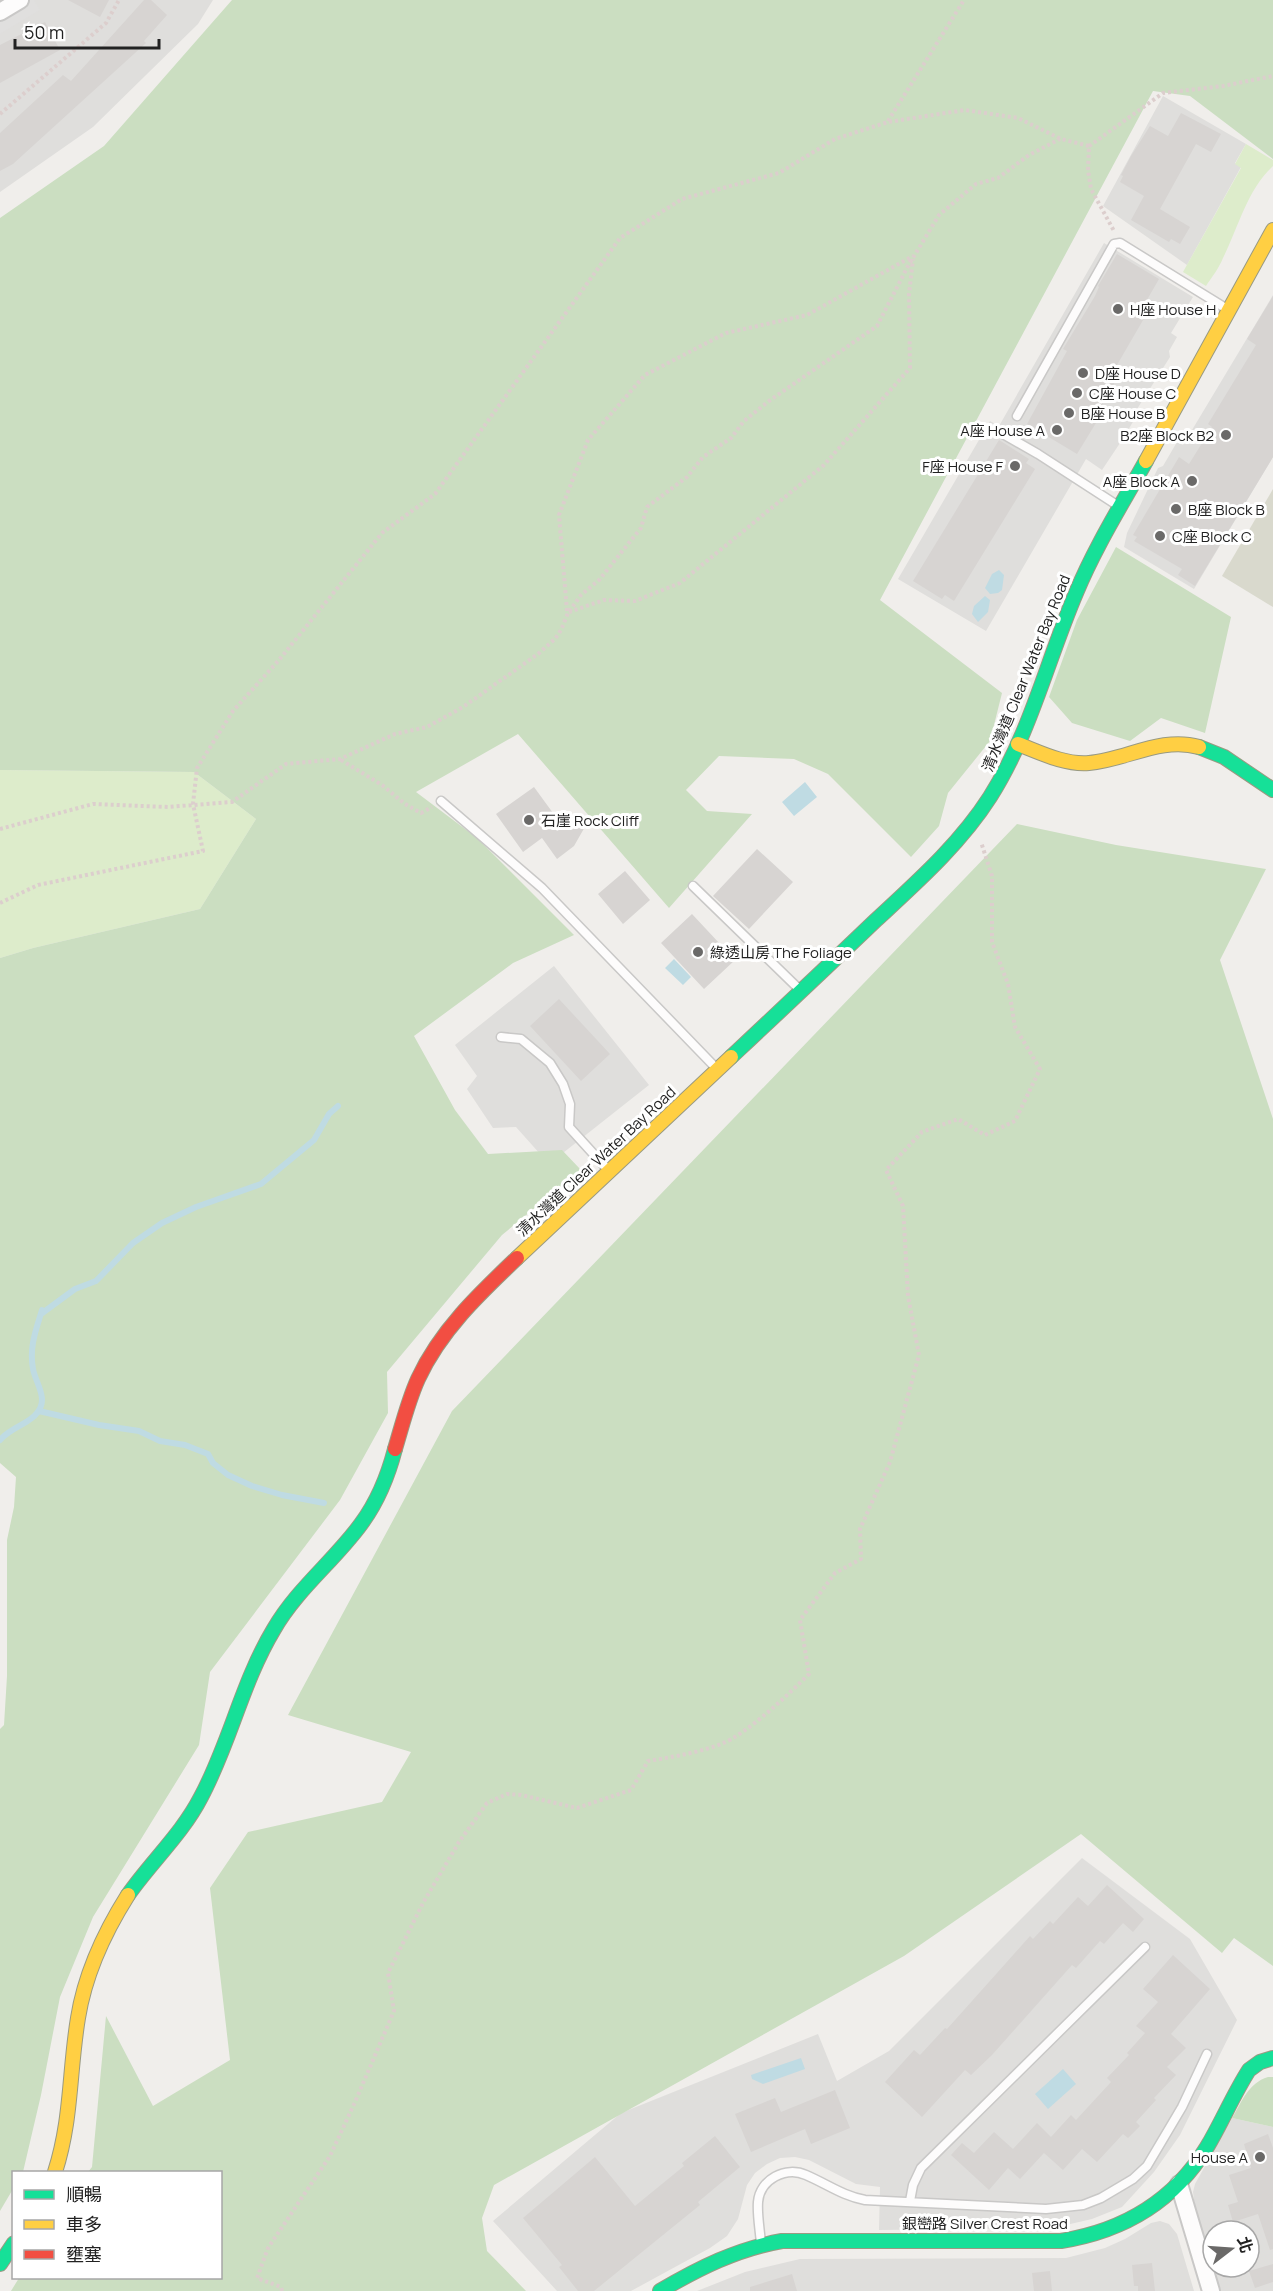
<svg xmlns="http://www.w3.org/2000/svg" width="1273" height="2291" font-family="Manrope,'Noto Sans TC',sans-serif">
  <style>
    .residential { fill: #dfdedc }
    .construction { fill: #d9d9cd }
    .grass { fill: #ddeccb }
    .forest { fill: #cbdec1 }
    .parking { fill: #e0dfde }
    .water { fill: #bfdbe3 }
    .lines { fill: none; stroke-linecap: round; stroke-linejoin: round }
    .stream { stroke: #bfdbe3; stroke-width: 6 }
    .building { fill: #d7d4d2 }
    .lane-casing { stroke: #c9c8c7; stroke-width: 11 }
    .street-casing { stroke: #c9c8c7; stroke-width: 20 }
    .fast-casing { stroke: #999a82; stroke-width: 16 }
    .slow-casing { stroke: #999a82; stroke-width: 16 }
    .jam-casing { stroke: #999a82; stroke-width: 16 }
    .path { stroke: #dccecd; stroke-width: 4; stroke-dasharray: 3 3; stroke-linecap: butt }
    .lane { stroke: #fdfcfc; stroke-width: 8 }
    .street { stroke: #fdfcfc; stroke-width: 16 }
    .fast { stroke: #16e098; stroke-width: 14 }
    .slow { stroke: #ffcf43; stroke-width: 14 }
    .jam { stroke: #f24e42; stroke-width: 14 }
    .poi-dot { fill: #6a6968; stroke: #fff; stroke-width: 2 }
    .labels { text-anchor: middle; dominant-baseline: central; stroke-width: 6; stroke-linejoin: round; paint-order: stroke }
    .poi-label { font-size: 15px; fill: #222; stroke: #fff; text-anchor: start }
    .street-label { font-size: 15px; fill: #222; stroke: #fff }
  </style>
  <rect width="100%" height="100%" fill="#f0eeeb"/>
  <path class="residential" d="M0 0H213L198 24 93 127 0 192Z
    M1163 96 1246 144 1235 163 1241 167 1187 265 1103 206Z
    M1104 243 1193 297 1171 333 1177 337 1169 351 1170 357 1132 417 1134 420 1124 437 1102 470 1086 459 986 631 898 579 990 421 999 426Z
    M1273 295V457L1194 589 1124 547 1127 533 1158 468 1163 466 1177 442 1183 445Z
    M554 966 649 1085 549 1164 516 1127 493 1128 467 1089 477 1076 455 1045Z
    M1082 1858 1190 1939 1237 2020 1180 2135 1154 2172 1122 2207 1092 2219 1053 2228 879 2230 880 2187 856 2184 809 2160 795 2157 780 2158 767 2164 755 2173 747 2185 738 2219 727 2236 710 2248 631 2291H557L493 2221 621 2113 818 2034 837 2081 889 2051Z
    M1232 2118 1273 2127V2291H1221L1213 2267H1249V2231H1213V2266L1195 2208 1193 2192 1195 2184Z
    M1160 2221 1169 2224 1177 2234 1194 2291H697L745 2272 800 2259 1066 2258 1105 2248 1125 2239 1151 2223Z"/>
  <path class="construction" d="M1273 489V607L1222 576Z"/>
  <path class="grass" d="M1246 144 1273 160V166C1247 190 1239 226 1223 258 1219 268 1212 277 1206 286L1183 272 1241 168 1235 164Z
    M0 770 194 772 256 819 200 909 33 948 0 958Z"/>
  <path class="forest" d="M232 0H1273V159L1190 96 1153 91 880 600 1002 693 990 741 948 793 939 826 911 857 828 774 794 759 719 756 686 790 707 811 752 814 669 908 518 734 416 792 477 838 574 935 513 963 414 1036 455 1110 488 1154 562 1150 581 1170 502 1235 387 1372 388 1413 340 1500 210 1672 199 1745 93 1917 60 1997 41 2095 23 2172H14L13 2189 0 2211V1729L4 1725 7 1676V1540L14 1507 16 1477 0 1463V958L33 948 200 909 256 819 194 772 0 770V218L104 146Z
    M1116 547 1231 617 1205 733 1161 718 1130 741 1072 723 1049 697 1077 620Z
    M1017 824 1116 845 1266 869 1220 960 1273 1119V1966L1234 1938 1222 1953 1081 1834 904 1956 494 2185 482 2218 487 2251 526 2291H11L19 2278H220V2172H88L92 2167 106 2016 153 2106 230 2060 210 1888 248 1832 382 1802 411 1752 288 1715 452 1411Z
    M1268 2077H1273V2127L1232 2118C1242 2102 1248 2083 1268 2077Z"/>
  <path class="parking" d="M0 0H34L40 10 0 34Z"/>
  <path class="water" d="M999 570 1004 575 1002 590 998 593 990 594 985 588 992 574Z
    M985 596 990 600 988 612 978 622 972 614 974 606Z
    M805 782 817 797 794 816 782 802Z
    M674 959 691 977 683 985 665 968Z
    M801 2058 805 2069 763 2084 752 2079 751 2075Z
    M1063 2069 1076 2084 1048 2109 1035 2094Z"/>
  <g class="lines">
    <path class="stream" d="M41 1314 75 1289 96 1281 133 1243 162 1223 196 1207 261 1184 314 1140 329 1114 338 1106
      M39 1411 99 1425 139 1431 160 1441 185 1445 208 1454 213 1463 228 1475 252 1486 282 1495 324 1503
      M0 1440C11 1427 29 1424 37 1413 49 1399 36 1384 33 1369 29 1347 36 1330 42 1310"/>
  </g>
  <path class="building" d="M68 0H109L100 17Z
    M144 0H151L167 15 144 41 146 43 13 164 0 171V133L63 75 71 81Z
    M45 22 60 50 0 83V45Z
    M1181 113 1221 134 1211 152 1196 144 1160 209 1190 227 1180 244 1171 239 1169 242 1131 220 1144 196 1120 182 1123 176 1121 175 1131 156 1150 126 1168 136Z
    M1117 254 1159 279 1140 312 1146 315 1110 377 1116 380 1096 416 1099 418 1077 454 1027 424 1067 351 1063 349 1095 296 1099 287 1098 286Z
    M1273 296V457L1195 586 1178 575 1182 569 1134 541 1137 537 1133 535 1179 457 1189 464 1212 427 1208 424 1256 345 1247 339Z
    M999 440 1029 459 1026 463 1035 469 954 601 945 595 942 599 913 581Z
    M534 787 561 824 567 815 586 825 574 846 557 859 542 838 523 852 496 814Z
    M757 849 793 882 749 929 713 896Z
    M625 871 650 900 623 924 598 894Z
    M692 914 735 960 704 989 661 943Z
    M559 999 610 1054 581 1081 530 1026Z
    M1107 1885 1144 1919 1133 1932 1123 1923 1104 1944 1100 1941 1076 1968 1072 1965 992 2055 971 2075 965 2070 922 2117 885 2082 914 2050 920 2055 945 2028 947 2029 1030 1936 1033 1939 1050 1921 1053 1924 1078 1897 1088 1906Z
    M1173 1955 1210 1989 1171 2034 1186 2048 1167 2067 1176 2075 1154 2098 1156 2100 1136 2122 1140 2126 1128 2138 1123 2134 1097 2162 1082 2149 1063 2170 1044 2153 1020 2179 1008 2168 989 2190 951 2155 962 2143 974 2153 994 2132 1013 2149 1037 2123 1051 2137 1071 2115 1076 2120 1111 2082 1107 2078 1129 2055 1127 2053 1145 2033 1136 2026 1158 2002 1143 1989Z
    M835 2090 850 2128 811 2144 805 2129 751 2152 735 2114 775 2098 781 2112Z
    M1268 2134 1273 2148V2249L1270 2250 1258 2214 1233 2222 1228 2205 1238 2202 1229 2175 1251 2168 1244 2144Z
    M715 2136 740 2167 698 2202 700 2205 594 2291H578L559 2267 562 2265 523 2218 595 2157 635 2206 684 2166 682 2163Z
    M1152 2263 1155 2291H1138V2286H1134L1132 2265Z
    M1273 2264V2282L1255 2288 1249 2271Z
    M1050 2271 1052 2291H1034L1032 2273Z
    M792 2274 797 2291H750V2287Z"/>
  <g class="lines">
    <defs>
      <path id="lane" d="M1017 416 1114 244 1120 243 1227 309
        M996 430 1038 454 1120 507
        M441 801 542 888 716 1068
        M693 886 799 989
        M501 1037 521 1039 550 1063 563 1084 570 1104 569 1127 609 1171
        M910 2201 913 2185 921 2168 1145 1947
        M761 2244C760 2230 757 2215 758 2202 760 2179 786 2166 806 2175 827 2184 843 2196 865 2200L1046 2209 1083 2205 1101 2198 1133 2179 1147 2166 1182 2107 1207 2054"/>
      <path id="street" d="M0 12 20 0
        M1179 2184 1211 2291"/>
      <path id="fast" d="M1199 747 1224 757 1273 790
        M731 1057C780 1011 828 966 876 920 917 882 960 844 990 797 1030 734 1047 661 1076 593 1095 547 1122 504 1146 461
        M128 1895C151 1862 182 1834 201 1797 230 1743 242 1682 274 1629 297 1589 334 1561 361 1524 378 1501 388 1476 395 1449
        M0 2264 14 2243
        M660 2291C699 2268 737 2249 782 2241H1061C1123 2231 1174 2201 1207 2147 1222 2122 1233 2095 1249 2070L1260 2062 1273 2058"/>
      <path id="slow" d="M1146 461 1273 230
        M1018 744C1041 753 1065 765 1089 763 1126 760 1161 736 1199 747
        M517 1258 731 1057
        M55 2172C72 2119 69 2072 78 2018 85 1974 104 1933 128 1895"/>
      <path id="jam" d="M395 1449C402 1426 408 1401 418 1379 440 1331 479 1294 517 1258"/>
    </defs>
    <use href="#lane" class="lane-casing"/>
    <use href="#street" class="street-casing"/>
    <use href="#fast" class="fast-casing"/>
    <use href="#slow" class="slow-casing"/>
    <use href="#jam" class="jam-casing"/>
    <path class="path" d="M0 114 106 23 119 0
      M888 121 964 0
      M1089 146 1163 93 1223 86 1273 76
      M567 611 559 515 588 440 645 375 726 333 807 315 913 256
      M569 612 604 600 635 601 680 583 824 465 910 368 909 294 913 259
      M341 760 382 785 405 804 421 813 432 807
      M0 829 93 804 168 807 232 802 286 764 340 759 395 734 427 727 463 707 538 654 555 639 561 630 568 613 581 595 599 580 641 528 647 507 687 477 703 457 731 438 744 421 769 401 877 326 908 266 939 215 976 184 998 178 1029 155 1060 139
      M0 903 38 885 203 851 193 804 197 768 233 711 279 660 382 533 435 494 620 238 682 199 779 173 835 139 888 122 965 110 1018 118 1061 139 1089 146 1088 170 1091 189 1114 231
      M282 2291 281 2287 257 2278 268 2248 330 2156 355 2102 394 2011 388 1973 423 1903 459 1842 487 1803 507 1794 521 1795 577 1808 631 1790 648 1761C672 1757 697 1753 721 1744 747 1734 789 1694 809 1674L800 1620 835 1573 861 1559 860 1529 890 1462 919 1355 908 1296 903 1206 886 1170 922 1132 958 1119 985 1135 1015 1121 1040 1069 1015 1027 1008 984 992 942V876L981 842"/>
    <use href="#lane" class="lane"/>
    <use href="#street" class="street"/>
    <use href="#fast" class="fast"/>
    <use href="#slow" class="slow"/>
    <use href="#jam" class="jam"/>
  </g>
  <g class="poi-dot">
    <circle cx="1118" cy="309" r="6"/>
    <circle cx="1083" cy="373" r="6"/>
    <circle cx="1077" cy="393" r="6"/>
    <circle cx="1069" cy="413" r="6"/>
    <circle cx="1057" cy="430" r="6"/>
    <circle cx="1226" cy="435" r="6"/>
    <circle cx="1015" cy="466" r="6"/>
    <circle cx="1192" cy="481" r="6"/>
    <circle cx="1176" cy="509" r="6"/>
    <circle cx="1160" cy="536" r="6"/>
    <circle cx="529" cy="820" r="6"/>
    <circle cx="698" cy="952" r="6"/>
    <circle cx="1260" cy="2157" r="6"/>
  </g>
  <g class="labels">
    <g class="poi-label">
      <text x="1130" y="309">H座 House H</text>
      <text x="1095" y="373">D座 House D</text>
      <text x="1089" y="393">C座 House C</text>
      <text x="1081" y="413">B座 House B</text>
      <text x="1045" y="430" text-anchor="end">A座 House A</text>
      <text x="1214" y="435" text-anchor="end">B2座 Block B2</text>
      <text x="1003" y="466" text-anchor="end">F座 House F</text>
      <text x="1180" y="481" text-anchor="end">A座 Block A</text>
      <text x="1188" y="509">B座 Block B</text>
      <text x="1172" y="536">C座 Block C</text>
      <text x="541" y="820">石崖 Rock Cliff</text>
      <text x="710" y="952">綠透山房 The Foliage</text>
      <text x="1248" y="2157" text-anchor="end">House A</text>
    </g>
    <g class="street-label">
      <text transform="translate(1026 673) rotate(-68)">清水灣道 Clear Water Bay Road</text>
      <text transform="translate(596 1161) rotate(-43)">清水灣道 Clear Water Bay Road</text>
      <text x="985" y="2223">銀巒路 Silver Crest Road</text>
    </g>
  </g>
  <rect x="12" y="2171" width="210" height="108" fill="#ffffff" stroke="#a7a7a7" stroke-width="1.5"/>
  <rect x="24" y="2190" width="30" height="9" fill="#16e098" stroke="#a7a7a7" stroke-width="1.5"/>
  <text x="66" y="2201" font-size="18" fill="#222222">順暢</text>
  <rect x="24" y="2220" width="30" height="9" fill="#ffcf43" stroke="#a7a7a7" stroke-width="1.5"/>
  <text x="66" y="2231" font-size="18" fill="#222222">車多</text>
  <rect x="24" y="2250" width="30" height="9" fill="#f24e42" stroke="#a7a7a7" stroke-width="1.5"/>
  <text x="66" y="2261" font-size="18" fill="#222222">壅塞</text>
  <g transform="translate(1231 2249) rotate(73)"><circle r="28" fill="#ffffff" stroke="#a7a7a7" stroke-width="1.5"/>
  <path d="M0-4.5L10 22L0 15L-10 22Z" fill="#6a6968"/>
  <text y="-9" font-size="16" font-weight="bold" text-anchor="middle" fill="#222222">北</text>
  </g>
  <path d="M15 39v9h144v-9" fill="none" stroke="#222222" stroke-width="3"/>
  <text x="24" y="39" font-size="18" fill="#222222" stroke="#ffffff" stroke-width="4.5" paint-order="stroke">50 m</text>
</svg>
